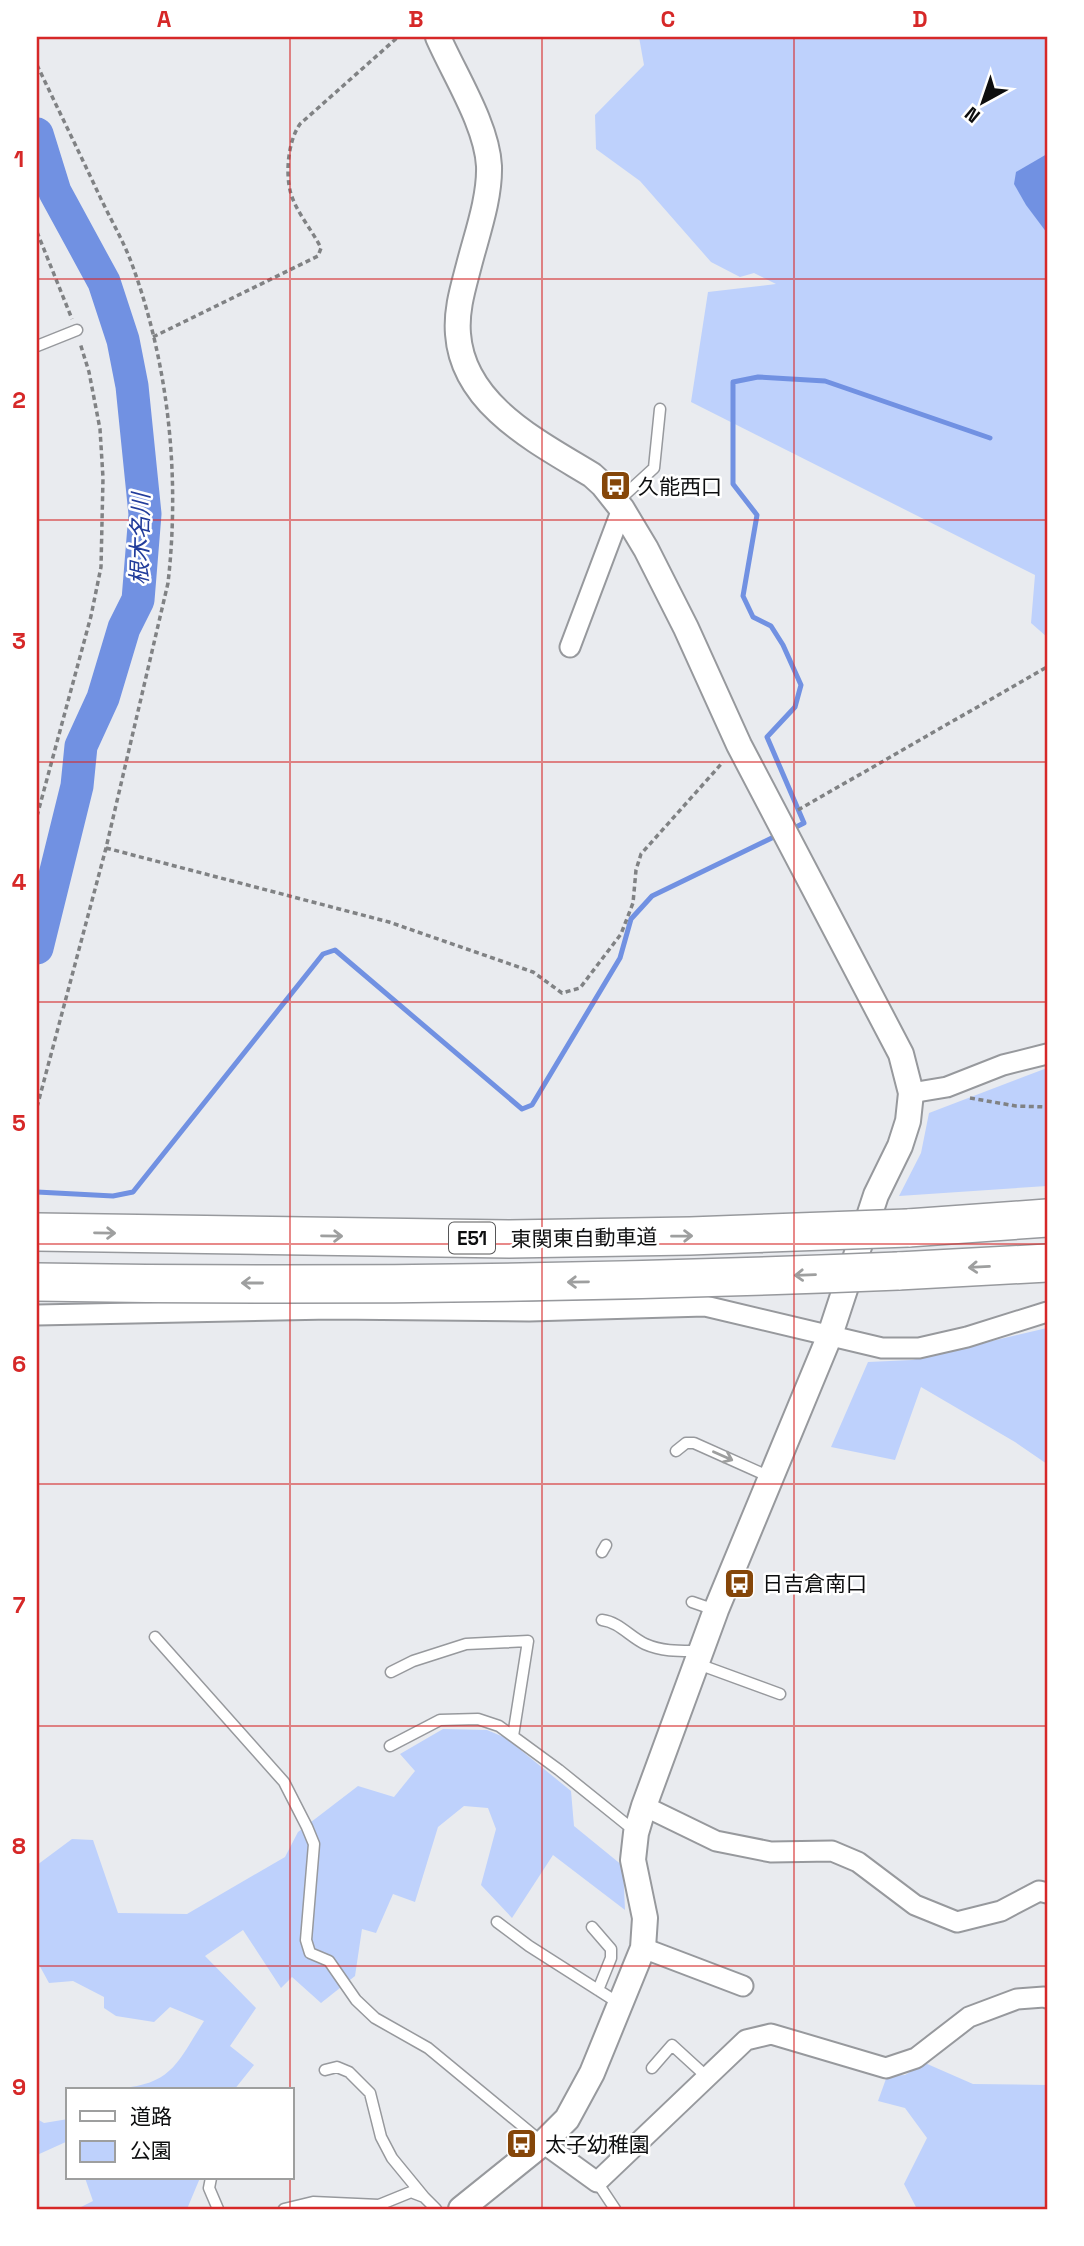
<svg xmlns="http://www.w3.org/2000/svg" width="1084" height="2246" font-family="'Space Grotesk','Noto Sans JP',sans-serif">
  <style>
    .green { fill: #bed1fc }
    .water { fill: #7191e2 }
    .lines { fill: none; stroke-linecap: round; stroke-linejoin: round }
    .stream { stroke: #7191e2; stroke-width: 5 }
    .river { stroke: #7191e2; stroke-width: 33 }
    .service-casing { stroke: #97999d; stroke-width: 13 }
    .minor-casing { stroke: #97999d; stroke-width: 23 }
    .tertiary-casing { stroke: #97999d; stroke-width: 28 }
    .motorway-casing { stroke: #97999d; stroke-width: 40 }
    .path { stroke: #808284; stroke-width: 3.5; stroke-dasharray: 5 3.5; stroke-linecap: butt }
    .service { stroke: #fff; stroke-width: 10 }
    .minor { stroke: #fff; stroke-width: 19 }
    .tertiary { stroke: #fff; stroke-width: 24 }
    .motorway { stroke: #fff; stroke-width: 37 }
    .motorway-bridge-casing { stroke: #97999d; stroke-width: 40; stroke-linecap: butt }
    .motorway-bridge { stroke: #fff; stroke-width: 37 }
    .oneway { stroke: #9e9f9f }
    .grid { fill: none; stroke: #d62828; stroke-width: 2; stroke-opacity: 0.55 }
    .labels { text-anchor: middle; dominant-baseline: central; stroke-width: 5; stroke-linejoin: round; paint-order: stroke }
    .shield { fill: #fff; stroke: #565657; stroke-width: 2 }
    .shield-label { font-size: 19px; font-weight: bold; fill: #0d0e0f }
    .poi-label { font-size: 21px; fill: #0d0e0f; stroke: #fff; text-anchor: start }
    .street-label { font-size: 21px; fill: #0d0e0f; stroke: #fff }
    .water-label { font-size: 23px; font-style: italic; fill: #223d9b; stroke: #fff }
    .neatline { fill: none; stroke: #d62828; stroke-width: 2.5 }
    .grid-label { font-size: 23px; text-anchor: middle; font-weight: bold; fill: #d62828 }
  </style>
  <rect width="100%" height="100%" fill="#e9ebef"/>
  <path class="green" d="M639 37H1047V637L1031 623 1035 575 691 402 708 292 776 284 754 273 740 277 711 262 640 181 596 149 595 115 644 65Z
    M1047 1068V1186L899 1196 921 1153 929 1113Z
    M1047 1328V1464L1015 1442 921 1387 895 1460 831 1447 868 1362 912 1360Z
    M443 1729 487 1730 506 1738 571 1791 574 1826 623 1866 625 1910 553 1855 512 1918 481 1885 496 1829 488 1808 464 1806 438 1827 415 1902 393 1894 376 1933 362 1929 355 1976 321 2003 292 1977 281 1988 243 1930 205 1956 256 2008 230 2046 254 2065 234 2090H118L121 2088C173 2084 178 2061 204 2021L170 2007 154 2022 116 2016 104 2008V1997L73 1981 49 1983 37 1961V1865L72 1839 93 1840 118 1913 187 1914 285 1857 298 1832 358 1786 394 1797 415 1771 400 1754Z
    M925 2063 973 2084 1047 2085V2209H917L904 2184 927 2138 905 2108 878 2101 887 2076 905 2075Z
    M37 2119 44 2123 68 2119V2141L37 2155Z
    M85 2178H200L187 2209H77L93 2201Z"/>
  <path class="water" d="M1047 154V233L1026 205 1014 184 1016 172Z"/>
  <g class="lines">
    <path class="stream" d="M792 829 804 823 767 737 795 707 801 685 783 645 771 626 753 617 743 596 757 515 733 484V382L758 377 825 381 990 438
      M37 1192 113 1196 133 1192 323 954 335 950 522 1109 532 1105 620 958 631 919 652 896 780 834"/>
    <path class="river" d="M37 134 55 192 104 282 123 340 132 386 145 514 138 600 124 628 103 698 81 746 77 786 37 948"/>
    <defs>
      <path id="service" d="M37 346 77 330
        M617 502 654 468 660 409
        M676 1451 686 1443H694L770 1477
        M602 1552 606 1545
        M692 1602 715 1610
        M602 1620C619 1622 630 1637 645 1644 663 1652 681 1651 700 1651
        M155 1637 284 1782 307 1827 314 1844 306 1940 310 1953 329 1961 356 2000 375 2018 428 2048 543 2143
        M698 1664 780 1694
        M391 1672 413 1661 466 1644 528 1641 513 1736
        M390 1746 440 1720 478 1719 499 1726 559 1770 636 1832
        M497 1922 529 1946 620 2004
        M592 1927 611 1949V1958L598 1990
        M652 2068 672 2045 707 2077
        M325 2070 337 2067 349 2072 370 2093 381 2137 392 2158 424 2197
        M211 2178 209 2188 218 2209
        M597 2182 615 2209
        M284 2209 313 2202 379 2205 411 2192 424 2197 436 2209"/>
      <path id="minor" d="M570 647 622 509
        M911 1093 947 1087 1003 1065 1047 1054
        M37 1315 331 1309 529 1311 705 1306 882 1348H919L967 1337 1047 1312
        M644 1806 716 1841 771 1852 832 1851 858 1862 915 1905 957 1922 1001 1911 1039 1891 1047 1893
        M643 1948 743 1986
        M543 2143 597 2182 746 2040 771 2034 886 2068 916 2058 969 2017 1017 1999 1044 1997 1047 1998"/>
      <path id="tertiary" d="M438 37C454 74 487 125 489 166 490 198 477 234 469 265 463 288 456 310 458 334 463 405 538 442 592 475L603 485 622 509 646 549 686 628 739 745 901 1054 911 1093 908 1121 900 1146 876 1195 830 1335 716 1610 644 1806 636 1833 633 1860 645 1918 643 1948 592 2073 567 2119 543 2143 461 2209"/>
      <path id="motorway" d="M908 1228 1047 1218
        M898 1271 1047 1263"/>
    </defs>
    <use href="#service" class="service-casing"/>
    <use href="#minor" class="minor-casing"/>
    <use href="#tertiary" class="tertiary-casing"/>
    <use href="#motorway" class="motorway-casing"/>
    <path class="path" d="M37 65C58 109 80 154 101 199 112 222 125 244 133 267 169 367 180 477 168 583L106 848 37 1107
      M37 232 72 319
      M153 337 318 256 321 248C312 230 297 213 291 194 285 174 288 141 300 124L398 37
      M798 810 1047 667
      M37 816 91 616 101 567 103 478 100 429 89 372 80 343
      M106 848 389 922 533 972 562 993 580 988 621 934 633 903 636 870 641 854 723 762
      M970 1098 1016 1106 1047 1107"/>
    <use href="#service" class="service"/>
    <use href="#minor" class="minor"/>
    <use href="#tertiary" class="tertiary"/>
    <use href="#motorway" class="motorway"/>
    <defs>
      <path id="motorway-bridge" d="M37 1232 509 1239 690 1236 908 1228
        M37 1282C324 1287 611 1283 898 1271"/>
    </defs>
    <use href="#motorway-bridge" class="motorway-bridge-casing"/>
    <use href="#motorway-bridge" class="motorway-bridge"/>
  </g>
  <defs><path id="oneway-shaft" d="M-6 0H5M1.5-3L5.5 0L1.5 3" fill="none" stroke-width="1.6" stroke-linecap="round" stroke-linejoin="round" transform="scale(1.75)"/></defs>
  <g class="oneway">
    <use href="#oneway-shaft" transform="translate(105 1233) rotate(1)"/>
    <use href="#oneway-shaft" transform="translate(332 1236) rotate(1)"/>
    <use href="#oneway-shaft" transform="translate(682 1236) rotate(-1)"/>
    <use href="#oneway-shaft" transform="translate(979 1267) rotate(177)"/>
    <use href="#oneway-shaft" transform="translate(805 1275) rotate(178)"/>
    <use href="#oneway-shaft" transform="translate(578 1282) rotate(179)"/>
    <use href="#oneway-shaft" transform="translate(252 1283) rotate(-180)"/>
    <use href="#oneway-shaft" transform="translate(723 1456) rotate(24)"/>
  </g>
  <path class="grid" d="M290 37V2090M542 37V2209M794 37V2209M37 279H1047M37 520H1047M37 762H1047M37 1002H1047M37 1244H1047M37 1484H1047M37 1726H1047M37 1966H1047M290 2178V2209"/>
  <defs>
    <symbol id="bus-square" viewBox="-11 -11 22 22"><rect x="-9" y="-9" width="18" height="18" rx="4" fill="#854609" stroke="#fff"/><path d="M-5-6H5V4H4V6H2V4H-2V6H-4V4H-5ZM-3.5-4V0h7V-4ZM-3.5 1.2v1.5H-2V1.2ZM2 1.2v1.5H3.5V1.2Z" fill="#fff"/></symbol>
  </defs>
  <g fill-rule="evenodd">
    <use href="#bus-square" x="598" y="468" width="35" height="35"/>
    <use href="#bus-square" x="722" y="1566" width="35" height="35"/>
    <use href="#bus-square" x="504" y="2126" width="35" height="35"/>
  </g>
  <g class="labels">
    <rect class="shield" x="449" y="1222.5" width="46" height="31" rx="5"/>
    <g class="shield-label">
      <text x="472" y="1238">E51</text>
    </g>
    <g class="poi-label">
      <text x="638" y="486">久能西口</text>
      <text x="762" y="1583">日吉倉南口</text>
      <text x="545" y="2144">太子幼稚園</text>
    </g>
    <g class="street-label">
      <text transform="translate(584 1238) rotate(-1)">東関東自動車道</text>
    </g>
    <g class="water-label">
      <text transform="translate(140 539) rotate(-89)">根木名川</text>
    </g>
  </g>
  <rect width="1084" height="2246" fill="none" stroke="#ffffff" stroke-width="77"/>
  <rect x="66" y="2088" width="228" height="91" fill="#ffffff" stroke="#9e9f9f" stroke-width="2"/>
  <rect x="80" y="2111" width="35" height="10" fill="#ffffff" stroke="#9e9f9f" stroke-width="2"/>
  <text x="130" y="2124" font-size="21" fill="#0d0e0f">道路</text>
  <rect x="80" y="2141" width="35" height="21" fill="#bed1fc" stroke="#9e9f9f" stroke-width="2"/>
  <text x="130" y="2158" font-size="21" fill="#0d0e0f">公園</text>
  <g transform="translate(983 102) rotate(220)" stroke="#ffffff" stroke-width="5" paint-order="stroke">
  <path d="M0-5L12 26L0 18L-12 26Z" fill="#0d0e0f"/>
  <text y="-10" font-size="19" font-weight="bold" text-anchor="middle" fill="#0d0e0f">N</text>
  </g>
  <rect x="38" y="38" width="1008" height="2170" class="neatline"/>
  <g class="grid-label">
    <text x="164" y="27">A</text>
    <text x="416" y="27">B</text>
    <text x="668" y="27">C</text>
    <text x="920" y="27">D</text>
    <text x="19" y="167">1</text>
    <text x="19" y="408">2</text>
    <text x="19" y="649">3</text>
    <text x="19" y="890">4</text>
    <text x="19" y="1131">5</text>
    <text x="19" y="1372">6</text>
    <text x="19" y="1613">7</text>
    <text x="19" y="1854">8</text>
    <text x="19" y="2095">9</text>
  </g>
</svg>
